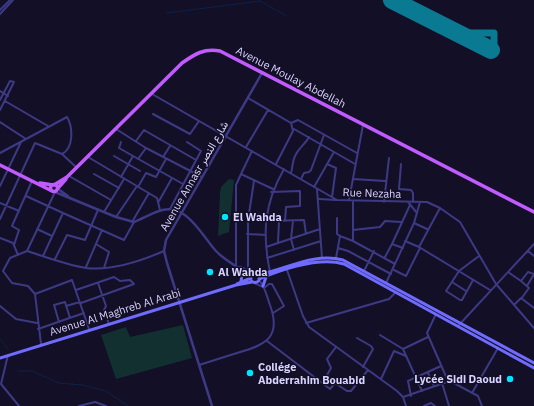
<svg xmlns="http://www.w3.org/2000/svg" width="534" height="406" font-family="'IBM Plex Sans',Vazirmatn,sans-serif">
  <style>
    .green { fill: #12302f }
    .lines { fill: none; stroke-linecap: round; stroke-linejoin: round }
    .stream { stroke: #0c2248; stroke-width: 1 }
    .taxiway { stroke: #0a7a92; stroke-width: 7 }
    .runway { stroke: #0a7a92; stroke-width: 18 }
    .minor { stroke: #3d3a85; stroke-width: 2 }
    .tertiary { stroke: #3d3a85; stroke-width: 2.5 }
    .secondary { stroke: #6f6bff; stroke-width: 3 }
    .primary { stroke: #c25bff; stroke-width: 3.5 }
    .poi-dot { fill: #00e5ff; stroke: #130f26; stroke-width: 1.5 }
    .labels { text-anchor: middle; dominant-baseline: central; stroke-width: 3; stroke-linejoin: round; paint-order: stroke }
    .street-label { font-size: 11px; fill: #d9d4ff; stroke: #130f26 }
    .poi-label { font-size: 11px; font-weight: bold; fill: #d9d4ff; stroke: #130f26; text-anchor: start }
  </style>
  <rect width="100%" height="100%" fill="#130f26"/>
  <path class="green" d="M229 179 234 180 229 232 218 236 220 193 221 187Z
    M183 325 192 358 116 379 101 335 126 327 130 337Z"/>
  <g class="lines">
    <path class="stream" d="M258 0 287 16
      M167 13 260 1
      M0 339 8 349
      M18 371H32L59 383 82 385 106 391 128 406"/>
    <path class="taxiway" d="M451 30 460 33H494V43L486 50 476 48 470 40"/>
    <path class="runway" d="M392 0 491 50"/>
    <path class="minor" d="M0 10 10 0
      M0 14 13 0
      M0 91 8 96
      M152 94 337 200 427 202 440 208 460 222 496 284 534 328
      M248 98 291 123 293 131 276 164
      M0 100 10 81 14 82 0 110
      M5 101 48 126
      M153 114 190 134 199 121
      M0 122 26 139
      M291 123 298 120 357 153
      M116 129 146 148 202 177
      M294 129 355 164
      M136 141 144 130 196 160
      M121 142 119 148 133 156
      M246 147 268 110
      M252 151 241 174 273 189
      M0 153 67 117C73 127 74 148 62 154
      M114 156 140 171
      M88 157 157 198 160 210
      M163 157 170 146
      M138 159 146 148
      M327 164 336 168 332 197
      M401 164 399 189 411 190 413 193V202
      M291 173C293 167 292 162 295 156 299 147 305 145 309 137
      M94 174 119 188
      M69 176 111 200
      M121 177 133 156 183 184
      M301 179 304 173 309 172 311 170 324 135
      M353 179 385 181
      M0 186 21 142
      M138 187 146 173 156 177 166 159
      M314 187 334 152
      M317 189 322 258
      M271 192 300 191V206L286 207 285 221
      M26 196 63 213
      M319 199 336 200
      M349 200 363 125
      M159 201 172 178
      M384 202 389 158
      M408 202 417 213
      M0 203 19 211
      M170 209 201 151 187 142
      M104 212 124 179
      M248 213 267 216
      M116 217 137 186
      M337 218V234L340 236
      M0 219 35 143 62 154 77 168
      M266 221 304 220 306 234
      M293 221 291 239 294 250
      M132 222 149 193
      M414 223 427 229
      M37 229 52 236
      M353 230 380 227 385 221 401 222
      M247 234 266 235
      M0 238 13 243 18 255
      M353 241 395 264
      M405 241 419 247 490 290
      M278 242 279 222
      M96 244 109 252 104 268
      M14 245 19 230 12 226 32 181
      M266 247 320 229
      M419 247 440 208
      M338 248 348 251 391 274
      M403 248 392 244 410 205
      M27 251C46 257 67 265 86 268 112 271 141 261 164 251
      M528 251 534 256
      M43 256 63 213 124 240 134 222
      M385 257 392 244
      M267 258 321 241
      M336 258 340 236 353 241V201
      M55 259 67 235 85 240 98 210
      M236 265V185L241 174
      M86 267 102 230
      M248 270V220L254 181
      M287 270 303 316 309 327 397 391 403 397 406 406
      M394 270 406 276 420 248
      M364 271 374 251
      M270 272C262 233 264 204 284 169
      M508 272 521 281 528 272 534 274
      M473 280 462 300H460L446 291 459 271 479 256
      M521 281 529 288 521 299
      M452 282 466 291
      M98 283 106 306 104 310 109 324
      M254 283 263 287
      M386 283 414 223 420 202
      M527 286 534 274
      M264 288 269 284H272L284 306 273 313
      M76 290 114 277 120 281 130 280 134 284 81 303
      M35 294 72 280 89 329
      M514 305 521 298 534 308
      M0 306 16 319 37 323
      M66 306 80 302
      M436 314 427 333 448 381
      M59 322 54 305 65 302 70 318
      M306 323 389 299 396 292
      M458 326 534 244
      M38 329 84 313
      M380 335 403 349 428 337
      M357 338 371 346 373 349 363 367
      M267 341 330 389 335 383 347 391H351L368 370
      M41 344 35 294 28 286 12 283 3 271 10 258 27 251 55 192
      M403 349 422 391
      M199 365C212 361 224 357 237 353 265 345 282 338 270 305 267 297 265 286 259 280
      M428 373 434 386
      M381 379 394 351 406 356
      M335 383 327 375 331 368 327 359 336 347
      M442 383 449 406
      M1 384 8 355
      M1 384 19 406
      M472 393 498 348
      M411 396 408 381 441 366
      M403 397 450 381 478 396 482 406
      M79 406 95 402 106 406
      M424 406 431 403 435 406"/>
    <path class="tertiary" d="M58 189 68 196
      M55 192 116 217 134 222C142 219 150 214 159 211 186 201 202 236 216 251 226 262 240 267 251 277
      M240 267 255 274
      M212 406 167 263 164 251 166 240 262 73"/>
    <path class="secondary" d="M250.5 278a4.5 4.5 0 1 1 9 0a4.5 4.5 0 1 1-9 0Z
      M257 275C286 270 313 252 343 260L534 363
      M259 279C283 269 319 257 344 264L534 368
      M241 281 243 270
      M237 284 251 278
      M263 286 266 277
      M0 358 236 285 252 282"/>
    <path class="primary" d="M0 165 52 191
      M40 183 53 185
      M50.5 188a3.5 3.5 0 1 1 7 0a3.5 3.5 0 1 1-7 0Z
      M54 185 67 177 182 63C195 54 204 48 220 51L534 212
      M58 188 66 179"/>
  </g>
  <g class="poi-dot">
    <circle cx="225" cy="217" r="4"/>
    <circle cx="210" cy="272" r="4"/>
    <circle cx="250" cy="373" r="4"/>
    <circle cx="510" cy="379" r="4"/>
  </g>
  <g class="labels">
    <g class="street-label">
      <text transform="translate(291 77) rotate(27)">Avenue Moulay Abdellah</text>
      <text transform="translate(194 176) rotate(-60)">Avenue Annasr شارع النصر</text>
      <text transform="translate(372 193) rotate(2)">Rue Nezaha</text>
      <text transform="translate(115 312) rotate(-17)">Avenue Al Maghreb Al Arabi</text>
    </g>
    <g class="poi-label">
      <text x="233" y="217">El Wahda</text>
      <text x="218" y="272">Al Wahda</text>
      <text x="258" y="367">Collége<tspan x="258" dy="13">Abderrahim Bouabid</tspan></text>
      <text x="502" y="379" text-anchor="end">Lycée Sidi Daoud</text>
    </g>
  </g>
</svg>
